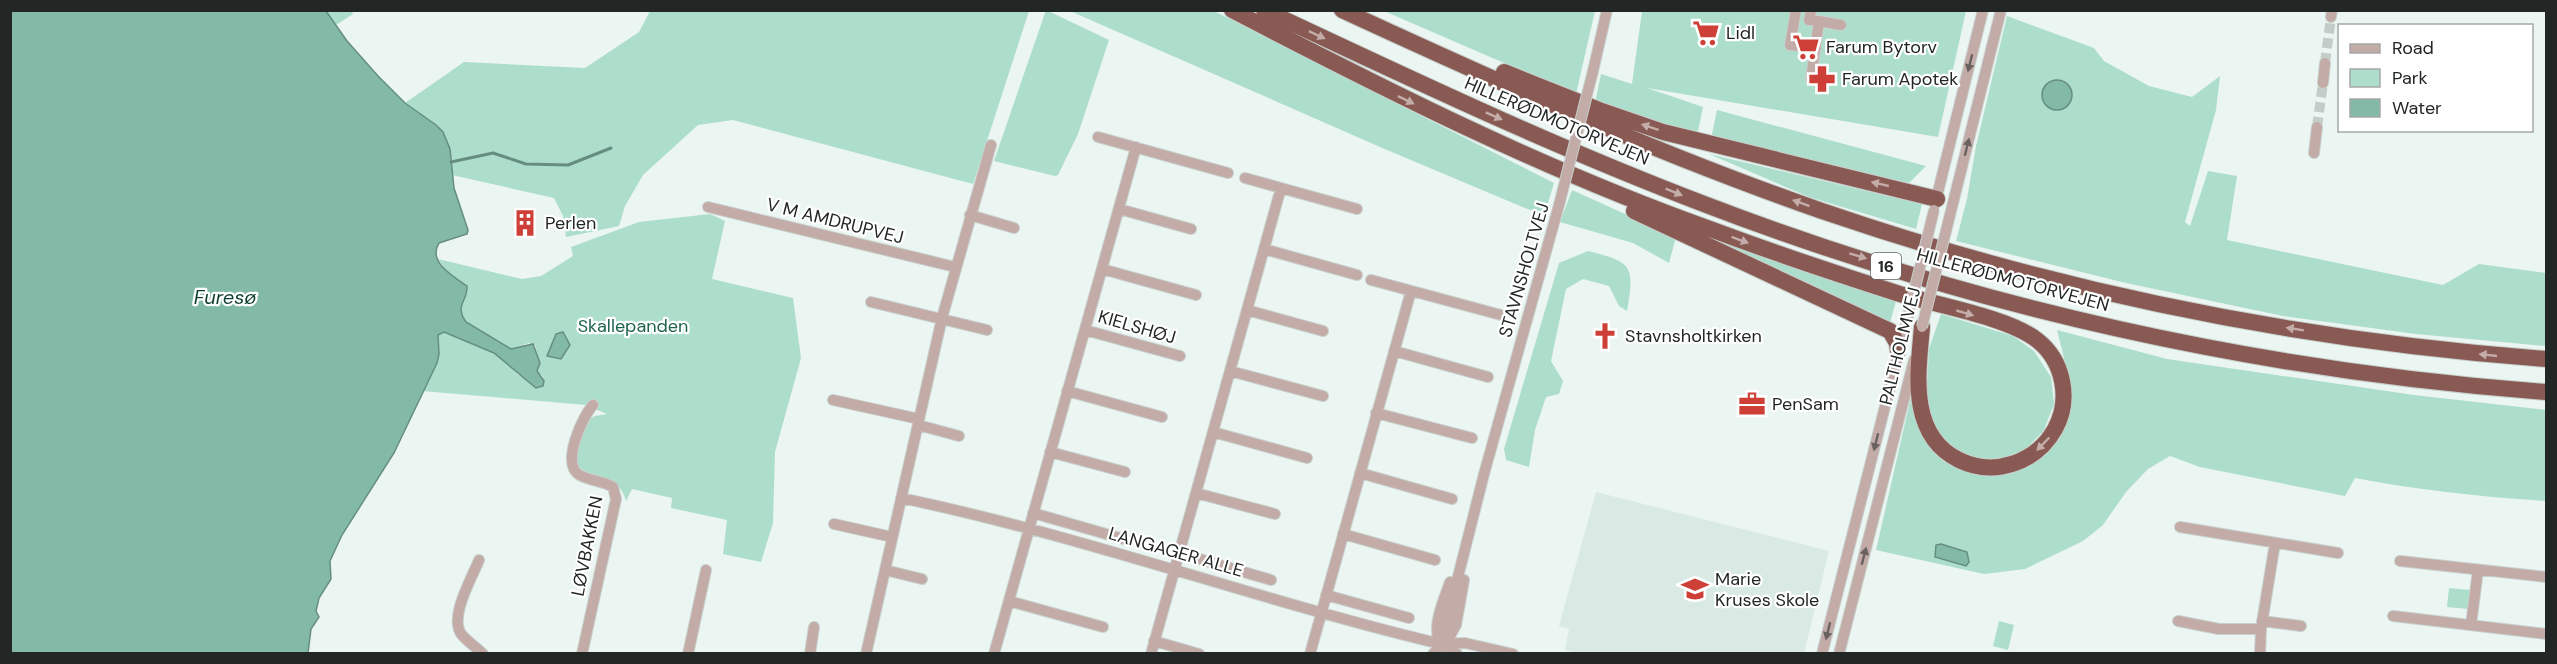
<svg xmlns="http://www.w3.org/2000/svg" width="2557" height="664" font-family="'DM Sans',sans-serif">
  <style>
    .built { fill: #d8eae3 }
    .green { fill: #addecc }
    .water { fill: #83baa7; stroke: #668e80; stroke-width: 1.5 }
    .lines { fill: none; stroke-linecap: round; stroke-linejoin: round }
    .stream { stroke: #668e80; stroke-width: 3 }
    .minor-tunnel { stroke: #c3ccc8; stroke-width: 10; stroke-dasharray: 10 5; stroke-linecap: butt }
    .minor-casing { stroke: #c7d0cc; stroke-width: 12 }
    .highway-casing { stroke: #c7d0cc; stroke-width: 18 }
    .minor { stroke: #c3aba7; stroke-width: 10 }
    .highway { stroke: #895a53; stroke-width: 16 }
    .minor-bridge-casing { stroke: #c7d0cc; stroke-width: 12; stroke-linecap: butt }
    .minor-bridge { stroke: #c3aba7; stroke-width: 10 }
    .oneway { fill: #c4aca9 }
    .oneway2 { fill: #6a6260 }
    .labels { text-anchor: middle; dominant-baseline: central; stroke-width: 4.5; stroke-linejoin: round; paint-order: stroke }
    .shield { fill: #fff; stroke: #646766; stroke-width: 1.5 }
    .shield-label { font-size: 16px; font-weight: bold; fill: #222625 }
    .poi-label { font-size: 18px; fill: #222625; stroke: #fff; text-anchor: start }
    .street-label { font-size: 18px; fill: #222625; stroke: #fff }
    .park-label { font-size: 18px; fill: #1d624f; stroke: #fff }
    .water-label { font-size: 20px; font-style: italic; fill: #0f3f32; stroke: #fff }
  </style>
  <rect width="100%" height="100%" fill="#ebf5f1"/>
  <path class="built" d="M1596 492 1829 551 1804 653 1580 654 1565 650 1569 629 1559 626Z"/>
  <path class="green" d="M1046 10 1109 40 1078 134 1058 175 1055 176 994 161Z
    M326 11H352L353 14 336 25Z
    M650 11H1029L973 184 733 120 698 125 643 175 625 206 619 226 566 237 563 216 554 198 452 175 450 149 405 103 464 62 585 68 639 32Z
    M1070 11H1214L1554 183 1544 216 1380 147Z
    M1384 11H1595L1576 94Z
    M1642 11H1966L1938 137 1647 88 1703 107 1697 136 1595 103 1601 74 1632 84Z
    M2007 16 2094 48 2104 61 2149 86 2192 97 2220 76 2216 110 2185 222 2190 226 2208 171 2237 176 2227 240 2443 285 2479 264 2546 273V346L2416 334 2283 316 2126 283 1956 241 1967 199 1976 146Z
    M1717 110 1926 166 1909 183 1711 139Z
    M1709 154 1922 204 1916 229 1809 197Z
    M1572 190 1676 237 1669 263 1633 243 1560 222Z
    M710 214 725 221 712 279 793 298 801 358 775 452 773 523 761 562 723 554 727 520 671 508 672 498 632 489 626 501C620 476 596 479 578 467 575 453 578 426 593 417 596 415 604 415 607 414L586 405 422 391 437 363 439 354 438 335 444 332 494 353 503 359 518 375 544 378 537 371 540 363 535 345 529 343 511 349 466 322C458 311 461 302 467 292L465 284 450 276 438 259 522 279 541 276 573 256 571 247 639 222Z
    M1692 232 1896 301 1890 323Z
    M1588 251C1632 262 1635 265 1627 311L1619 306 1609 286 1583 279 1566 289 1551 361 1563 381 1559 394 1546 397 1535 430 1529 467 1506 460 1504 449 1559 263Z
    M1941 314 2013 336 2034 351 2051 377 2054 404 2044 430 2026 449 2005 458 1982 460 1953 450 1938 433 1926 403 1929 349Z
    M2057 330 2167 359 2414 395 2546 410V501C2482 497 2418 490 2355 478L2345 496 2200 467 2170 456 2148 469 2126 492 2103 525 2083 541 2025 569 1984 574 1876 550 1913 388 1925 439 1944 462 1983 473 2061 433 2067 370Z
    M2449 588 2470 590 2468 609 2447 607Z
    M1999 621 2014 625 2008 650 1993 646Z"/>
  <path class="water" d="M10 11H326L347 41 378 76 405 103 436 125 443 132 450 149 454 188 468 230 467 234 439 243C427 262 454 277 467 286 468 301 454 305 466 322L511 349 533 344 540 363 537 371 544 381 543 386 536 388 494 353 444 332 438 335 439 354 437 363 394 453 342 535 330 561 331 579 319 598 316 611 319 617 311 629 308 653H11Z
    M2042 95a15 15 0 1 1 30 0a15 15 0 1 1-30 0Z
    M563 332 570 345 561 359 547 356 556 334Z
    M1941 544 1967 552 1969 562 1966 566 1935 557 1936 545Z"/>
  <g class="lines">
    <path class="stream" d="M451 162 493 153 526 164 568 165 611 148"/>
    <path class="minor-tunnel" d="M2325 63 2331 17
      M2317 127 2323 83"/>
    <defs>
      <path id="minor" d="M1796 10 1790 45 1816 48
        M1811 11 1809 20 1819 21
        M2331 17 2332 10
        M1593 71 1607 10
        M1811 79 1819 21 1841 25
        M2323 83 2325 63
        M1098 137 1228 173
        M2314 153 2317 127
        M1245 178 1357 209
        M1935 204 1983 10
        M708 207 955 267
        M1119 209 1191 229
        M970 215 1014 228
        M1950 215 2001 10
        M1264 249 1357 275
        M1102 269 1196 295
        M1371 280 1501 315
        M871 302 987 330
        M1247 310 1323 331
        M1085 330 1180 356
        M1394 351 1488 377
        M1230 371 1323 396
        M1067 391 1162 417
        M833 400 919 419
        M1376 413 1472 438
        M918 425 959 436
        M1213 432 1307 458
        M1050 452 1125 472
        M1360 473 1452 499
        M1196 493 1275 514
        M901 498C1084 536 1260 601 1441 644L1457 654
        M1033 513 1127 540
        M834 524 892 537
        M2180 527 2338 553
        M1343 534 1435 560
        M1179 553 1271 580
        M479 560C472 578 448 618 462 635 468 642 477 648 483 654
        M2400 561 2546 577
        M885 570 922 579
        M1326 595 1409 618
        M1009 601 1103 627
        M2393 616 2546 634
        M2178 621 2219 629H2261
        M2262 621 2301 626
        M2471 625 2478 570
        M1439 640C1432 625 1445 597 1450 582
        M1154 641 1199 654
        M1441 644 1484 474 1559 205
        M1441 644 1465 643 1513 654
        M582 654 616 499 613 487C602 480 588 481 578 474 562 462 582 417 593 405
        M688 654 706 570
        M810 654 814 627
        M866 654 942 318 991 145
        M994 654 1136 147
        M1151 654 1281 188
        M1310 654 1411 291
        M1433 654 1450 636 1456 625 1464 580
        M1822 654 1906 324
        M1839 654 1914 360
        M2260 654 2261 629 2275 543"/>
      <path id="highway" d="M1232 10C1388 91 1544 170 1710 229 1772 252 1834 273 1897 293 1935 305 2008 317 2037 340 2064 361 2071 400 2055 429 2036 463 1994 477 1959 460 1908 435 1918 373 1922 327
        M1264 10C1409 78 1554 147 1704 204 1972 307 2259 371 2546 392
        M1342 10C1500 83 1658 154 1822 211 2055 291 2301 341 2546 359
        M1504 72 1599 110 1663 132 1937 199
        M1634 211 1890 331 1897 343 1898 351"/>
    </defs>
    <use href="#minor" class="minor-casing"/>
    <use href="#highway" class="highway-casing"/>
    <use href="#minor" class="minor"/>
    <use href="#highway" class="highway"/>
    <defs>
      <path id="minor-bridge" d="M1559 205 1593 71
        M1906 324 1934 210
        M1922 327 1950 215"/>
    </defs>
    <use href="#minor-bridge" class="minor-bridge-casing"/>
    <use href="#minor-bridge" class="minor-bridge"/>
  </g>
  <defs><path id="oneway-solid" d="M-6-.8H1V-3.2L6.5 0L1 3.2V.8H-6Z" transform="scale(1.5)"/></defs>
  <g class="oneway">
    <use href="#oneway-solid" transform="translate(1317 35) rotate(25)"/>
    <use href="#oneway-solid" transform="translate(1406 100) rotate(26)"/>
    <use href="#oneway-solid" transform="translate(1494 116) rotate(24)"/>
    <use href="#oneway-solid" transform="translate(1650 127) rotate(-162)"/>
    <use href="#oneway-solid" transform="translate(1880 184) rotate(-167)"/>
    <use href="#oneway-solid" transform="translate(1674 192) rotate(22)"/>
    <use href="#oneway-solid" transform="translate(1801 203) rotate(-160)"/>
    <use href="#oneway-solid" transform="translate(1740 240) rotate(20)"/>
    <use href="#oneway-solid" transform="translate(1858 256) rotate(17)"/>
    <use href="#oneway-solid" transform="translate(1965 313) rotate(16)"/>
    <use href="#oneway-solid" transform="translate(2295 329) rotate(-171)"/>
    <use href="#oneway-solid" transform="translate(2488 355) rotate(-174)"/>
    <use href="#oneway-solid" transform="translate(2043 444) rotate(134)"/>
  </g>
  <g class="oneway2">
    <use href="#oneway-solid" transform="translate(1970 63) rotate(104)"/>
    <use href="#oneway-solid" transform="translate(1967 147) rotate(-76)"/>
    <use href="#oneway-solid" transform="translate(1876 442) rotate(104)"/>
    <use href="#oneway-solid" transform="translate(1864 556) rotate(-75)"/>
    <use href="#oneway-solid" transform="translate(1828 631) rotate(104)"/>
  </g>
  <defs>
    <symbol id="supermarket-bare" viewBox="-9 -9 18 18"><path d="M-6-5.5h2.5l.6 2H6L4.5 2H-2.5L-4.4-4H-6ZM-1.5 3.2a1.3 1.3 0 1 0 .1 0ZM3 3.2a1.3 1.3 0 1 0 .1 0Z" fill="#ce4037" stroke="#fff" stroke-width="2.5" paint-order="stroke"/></symbol>
    <symbol id="pharmacy-bare" viewBox="-9 -9 18 18"><path d="M-2-6h4v4h4v4h-4v4h-4v-4h-4v-4h4Z" fill="#ce4037" stroke="#fff" stroke-width="2.5" paint-order="stroke"/></symbol>
    <symbol id="building-bare" viewBox="-9 -9 18 18"><path d="M-4-6H4V6H1V3H-1V6H-4ZM-2.5-4.3h1.7v1.8h-1.7ZM.8-4.3h1.7v1.8H.8ZM-2.5-1h1.7V.8h-1.7ZM.8-1h1.7V.8H.8Z" fill="#ce4037" stroke="#fff" stroke-width="2.5" paint-order="stroke"/></symbol>
    <symbol id="church-bare" viewBox="-9 -9 18 18"><path d="M-1.2-6h2.4v3.5h3.3v2.4h-3.3V6h-2.4V-.1h-3.3v-2.4h3.3Z" fill="#ce4037" stroke="#fff" stroke-width="2.5" paint-order="stroke"/></symbol>
    <symbol id="office-bare" viewBox="-9 -9 18 18"><path d="M-6-3h4V-5.5h4V-3h4V5H-6ZM-1-4.5V-3h2v-1.5ZM-6 0V1H6V0Z" fill="#ce4037" stroke="#fff" stroke-width="2.5" paint-order="stroke"/></symbol>
    <symbol id="school-bare" viewBox="-9 -9 18 18"><path d="M0-5L7-2L0 1L-7-2ZM-4 1L0 2.5L4 1V4Q0 6-4 4Z" fill="#ce4037" stroke="#fff" stroke-width="2.5" paint-order="stroke"/></symbol>
  </defs>
  <g fill-rule="evenodd">
    <use href="#supermarket-bare" x="1687" y="14" width="38" height="38"/>
    <use href="#supermarket-bare" x="1787" y="28" width="38" height="38"/>
    <use href="#pharmacy-bare" x="1803" y="60" width="38" height="38"/>
    <use href="#building-bare" x="506" y="204" width="38" height="38"/>
    <use href="#church-bare" x="1586" y="317" width="38" height="38"/>
    <use href="#office-bare" x="1733" y="385" width="38" height="38"/>
    <use href="#school-bare" x="1676" y="570" width="38" height="38"/>
  </g>
  <g class="labels">
    <rect class="shield" x="1871" y="253" width="30" height="26" rx="4.5"/>
    <g class="shield-label">
      <text x="1886" y="266">16</text>
    </g>
    <g class="poi-label">
      <text x="1726" y="33">Lidl</text>
      <text x="1826" y="47">Farum Bytorv</text>
      <text x="1842" y="79">Farum Apotek</text>
      <text x="545" y="223">Perlen</text>
      <text x="1625" y="336">Stavnsholtkirken</text>
      <text x="1772" y="404">PenSam</text>
      <text x="1715" y="579">Marie<tspan x="1715" dy="21">Kruses Skole</tspan></text>
    </g>
    <g class="street-label">
      <text transform="translate(1557 121) rotate(23)">HILLERØDMOTORVEJEN</text>
      <text transform="translate(835 221) rotate(14)">V M AMDRUPVEJ</text>
      <text transform="translate(1524 270) rotate(-74)">STAVNSHOLTVEJ</text>
      <text transform="translate(2013 280) rotate(15)">HILLERØDMOTORVEJEN</text>
      <text transform="translate(1137 327) rotate(16)">KIELSHØJ</text>
      <text transform="translate(1900 346) rotate(-76)">PALTHOLMVEJ</text>
      <text transform="translate(587 546) rotate(-79)">LØVBAKKEN</text>
      <text transform="translate(1176 552) rotate(16)">LANGAGER ALLE</text>
    </g>
    <g class="park-label">
      <text x="633" y="326">Skallepanden</text>
    </g>
    <g class="water-label">
      <text x="225" y="297">Furesø</text>
    </g>
  </g>
  <rect width="2557" height="664" fill="none" stroke="#222625" stroke-width="24"/>
  <rect x="2338" y="24" width="195" height="108" fill="#ffffff" stroke="#a7a8a8" stroke-width="1.5"/>
  <rect x="2350" y="44" width="30" height="9" fill="#c3aba7" stroke="#a7a8a8" stroke-width="1.5"/>
  <text x="2392" y="54" font-size="18" fill="#222625">Road</text>
  <rect x="2350" y="69" width="30" height="18" fill="#addecc" stroke="#a7a8a8" stroke-width="1.5"/>
  <text x="2392" y="84" font-size="18" fill="#222625">Park</text>
  <rect x="2350" y="99" width="30" height="18" fill="#83baa7" stroke="#a7a8a8" stroke-width="1.5"/>
  <text x="2392" y="114" font-size="18" fill="#222625">Water</text>
</svg>
